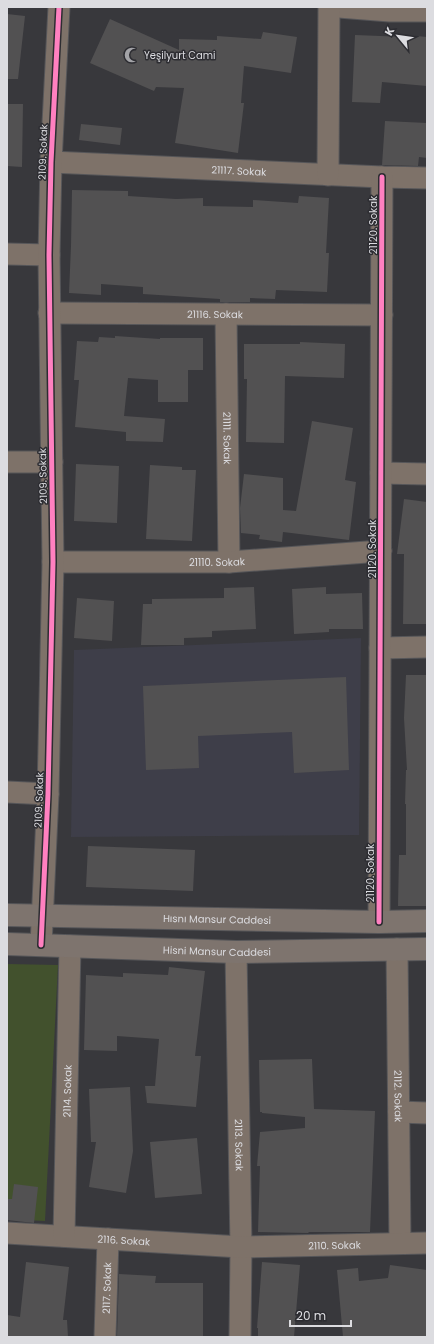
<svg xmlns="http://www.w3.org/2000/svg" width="434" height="1344" font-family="Poppins,sans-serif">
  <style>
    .built { fill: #3e3e49 }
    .green { fill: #42512d }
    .building { fill: #525152 }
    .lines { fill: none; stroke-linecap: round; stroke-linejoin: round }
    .minor-casing { stroke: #565659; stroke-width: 23 }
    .major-casing { stroke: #565659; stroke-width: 24 }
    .minor { stroke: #7e7269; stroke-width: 21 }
    .major { stroke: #7e746e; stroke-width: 22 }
    .cycleway-casing { stroke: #2d2d32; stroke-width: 8 }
    .cycleway { stroke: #ff80c0; stroke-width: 5 }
    .labels { text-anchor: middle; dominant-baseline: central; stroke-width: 3; stroke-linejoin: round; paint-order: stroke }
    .poi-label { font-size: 10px; fill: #dcdce0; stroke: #2d2d32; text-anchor: start }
    .street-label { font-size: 10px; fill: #dcdce0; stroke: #2d2d32 }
  </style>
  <rect width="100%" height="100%" fill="#38383c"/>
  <path class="built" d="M361 638 359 835 71 837 74 650Z"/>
  <path class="green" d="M7 964 58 965 45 1221 7 1219Z"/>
  <path class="building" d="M7 14 25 16 18 79H7Z
    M110 19 179 50V39L217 40V36L261 39 263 32 297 37 291 73 244 66 241 103H244L238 153 175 143 184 88 156 87 154 91 90 63Z
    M355 35 406 37 407 35 427 37V86L382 82 380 103 352 102Z
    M7 104H23L22 167 7 166Z
    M385 121 427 123V158L419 157 418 166 382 165Z
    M81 124 122 128 120 145 79 140Z
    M72 190 128 191V196L176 199 203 198V206L253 207V200L298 203 299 196 329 198 326 253H329L327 292 276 290 275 299 250 298V302H220V299L143 294V287L101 284V295L69 293 71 246Z
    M115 336 160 339V338H203V370H188V402H158V380L128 378 124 416 165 419 163 442 126 441V432L75 427 79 380H74L77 341 98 342 99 337 115 338Z
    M300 342 345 344 344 378 285 376 284 443 246 442 247 379H244V344H300Z
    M312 421 353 428 345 480 356 482 349 540 283 532 282 542 259 539 260 535 241 533 240 508 244 474 283 478V510L296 511Z
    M76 464 119 466 117 523 74 521Z
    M150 465 182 467V470H196L192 541 146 539Z
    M404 499 427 502V624H403L404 554H397Z
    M254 587 256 629 212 631V637L184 638V645H141L143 604H152V599L224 598V588Z
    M326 587V594L362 593 363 629H329V632L294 634 292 589Z
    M77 598 114 601 112 641 74 638Z
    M406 675H427V906H398L399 855H406V804H405L406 770H407L404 718Z
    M346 677 349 770 294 773 292 732 198 736 199 768 146 770 143 686Z
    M88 846 195 850 193 891 86 887Z
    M169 967 205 971 195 1056H201L196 1107 147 1103 145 1086H155L159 1039 117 1036V1051L84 1050 86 975 123 977V973L168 975Z
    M312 1059 314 1109 375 1111 370 1232H309L308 1233 258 1232 260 1166H257L260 1132 305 1128V1117L262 1113V1112H260L259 1060Z
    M130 1087 133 1151 126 1193 89 1187 96 1142H91L89 1089Z
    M197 1138 202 1194 155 1198 150 1142Z
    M14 1184 38 1187 34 1223 7 1220V1199H12Z
    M26 1262 69 1267 63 1320H67L68 1337H7V1315L20 1317Z
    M262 1262 300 1265 294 1337H258V1328H257Z
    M390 1265 427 1270V1337H343L337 1270 358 1268 359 1281 388 1278Z
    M119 1274 156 1276 155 1283H203V1337H117Z"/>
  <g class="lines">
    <defs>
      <g id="minor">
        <path d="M339 7 390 11H427"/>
        <path id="s1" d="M51 162 382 177 427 178"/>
        <path d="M328 175 329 7"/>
        <path d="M7 254 49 255"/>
        <path id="s2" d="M49 313 382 315"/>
        <path id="s3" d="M226 314 229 562"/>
        <path d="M7 462H52"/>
        <path d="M381 473 427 474"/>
        <path id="s4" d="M53 562H229L381 551"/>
        <path d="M380 648 427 647"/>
        <path d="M7 792 48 794"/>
        <path d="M379 922 382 177"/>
        <path d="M41 945 48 794 53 562 49 255 51 162 59 7"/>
        <path id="s5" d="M397 949 400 1243"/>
        <path id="s6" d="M236 952 241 1247 240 1337"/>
        <path d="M399 1112 427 1113"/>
        <path id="s7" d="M7 1233 241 1247 427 1243"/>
        <path id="s8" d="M64 1236 70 946"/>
        <path id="s9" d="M105 1337 108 1239"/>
      </g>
      <g id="major">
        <path id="s10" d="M7 915 379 922 427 921"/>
        <path id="s11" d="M7 944 236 952 427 949"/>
      </g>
    </defs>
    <use href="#minor" class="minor-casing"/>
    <use href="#major" class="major-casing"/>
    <use href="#minor" class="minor"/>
    <use href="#major" class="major"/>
    <defs>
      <path id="cycleway" d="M379 922 382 177
        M41 945 48 794 53 562 49 255 51 162 59 7"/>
    </defs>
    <use href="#cycleway" class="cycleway-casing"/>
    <use href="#cycleway" class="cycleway"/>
  </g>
  <defs>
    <symbol id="mosque-bare" viewBox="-9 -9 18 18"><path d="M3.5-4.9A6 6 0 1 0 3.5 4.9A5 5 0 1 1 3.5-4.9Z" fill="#a3a3a7" stroke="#2d2d32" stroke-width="2.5" paint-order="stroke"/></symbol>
  </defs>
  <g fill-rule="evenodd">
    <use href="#mosque-bare" x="121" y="44" width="22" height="22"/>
  </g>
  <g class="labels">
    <g class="poi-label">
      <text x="144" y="55">Yeşilyurt Cami</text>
    </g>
    <g class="street-label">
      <text transform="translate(43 152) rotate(-88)">2109. Sokak</text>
      <text stroke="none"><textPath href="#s1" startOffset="188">21117. Sokak</textPath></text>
      <text transform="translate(373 225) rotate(-90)">21120. Sokak</text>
      <text stroke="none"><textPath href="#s2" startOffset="166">21116. Sokak</textPath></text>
      <text stroke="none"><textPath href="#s3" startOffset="124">21111. Sokak</textPath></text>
      <text transform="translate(43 476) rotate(-91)">2109. Sokak</text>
      <text transform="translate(372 549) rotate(-90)">21120. Sokak</text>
      <text stroke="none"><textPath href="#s4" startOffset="164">21110. Sokak</textPath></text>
      <text transform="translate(39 800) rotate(-88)">2109. Sokak</text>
      <text transform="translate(370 873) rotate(-90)">21120. Sokak</text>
      <text stroke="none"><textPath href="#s10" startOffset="210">Hısnı Mansur Caddesi</textPath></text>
      <text stroke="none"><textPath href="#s11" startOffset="210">Hisni Mansur Caddesi</textPath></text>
      <text stroke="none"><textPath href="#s8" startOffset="145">2114. Sokak</textPath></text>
      <text stroke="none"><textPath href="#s5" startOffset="147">2112. Sokak</textPath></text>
      <text stroke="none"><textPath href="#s6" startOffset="193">2113. Sokak</textPath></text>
      <text stroke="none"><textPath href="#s7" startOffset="117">2116. Sokak</textPath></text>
      <text stroke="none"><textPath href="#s7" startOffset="328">2110. Sokak</textPath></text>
      <text stroke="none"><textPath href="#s9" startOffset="49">2117. Sokak</textPath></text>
    </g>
  </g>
  <rect width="434" height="1344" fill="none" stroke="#dcdce0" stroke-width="16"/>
  <g transform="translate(398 36) rotate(299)" stroke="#2d2d32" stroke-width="3" paint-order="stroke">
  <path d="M0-3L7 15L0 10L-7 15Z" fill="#dcdce0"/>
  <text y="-6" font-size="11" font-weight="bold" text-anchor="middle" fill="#dcdce0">K</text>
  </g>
  <path d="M290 1320v6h61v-6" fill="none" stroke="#dcdce0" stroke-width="2"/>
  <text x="296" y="1320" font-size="12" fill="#dcdce0" stroke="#2d2d32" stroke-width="3" paint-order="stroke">20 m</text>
</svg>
